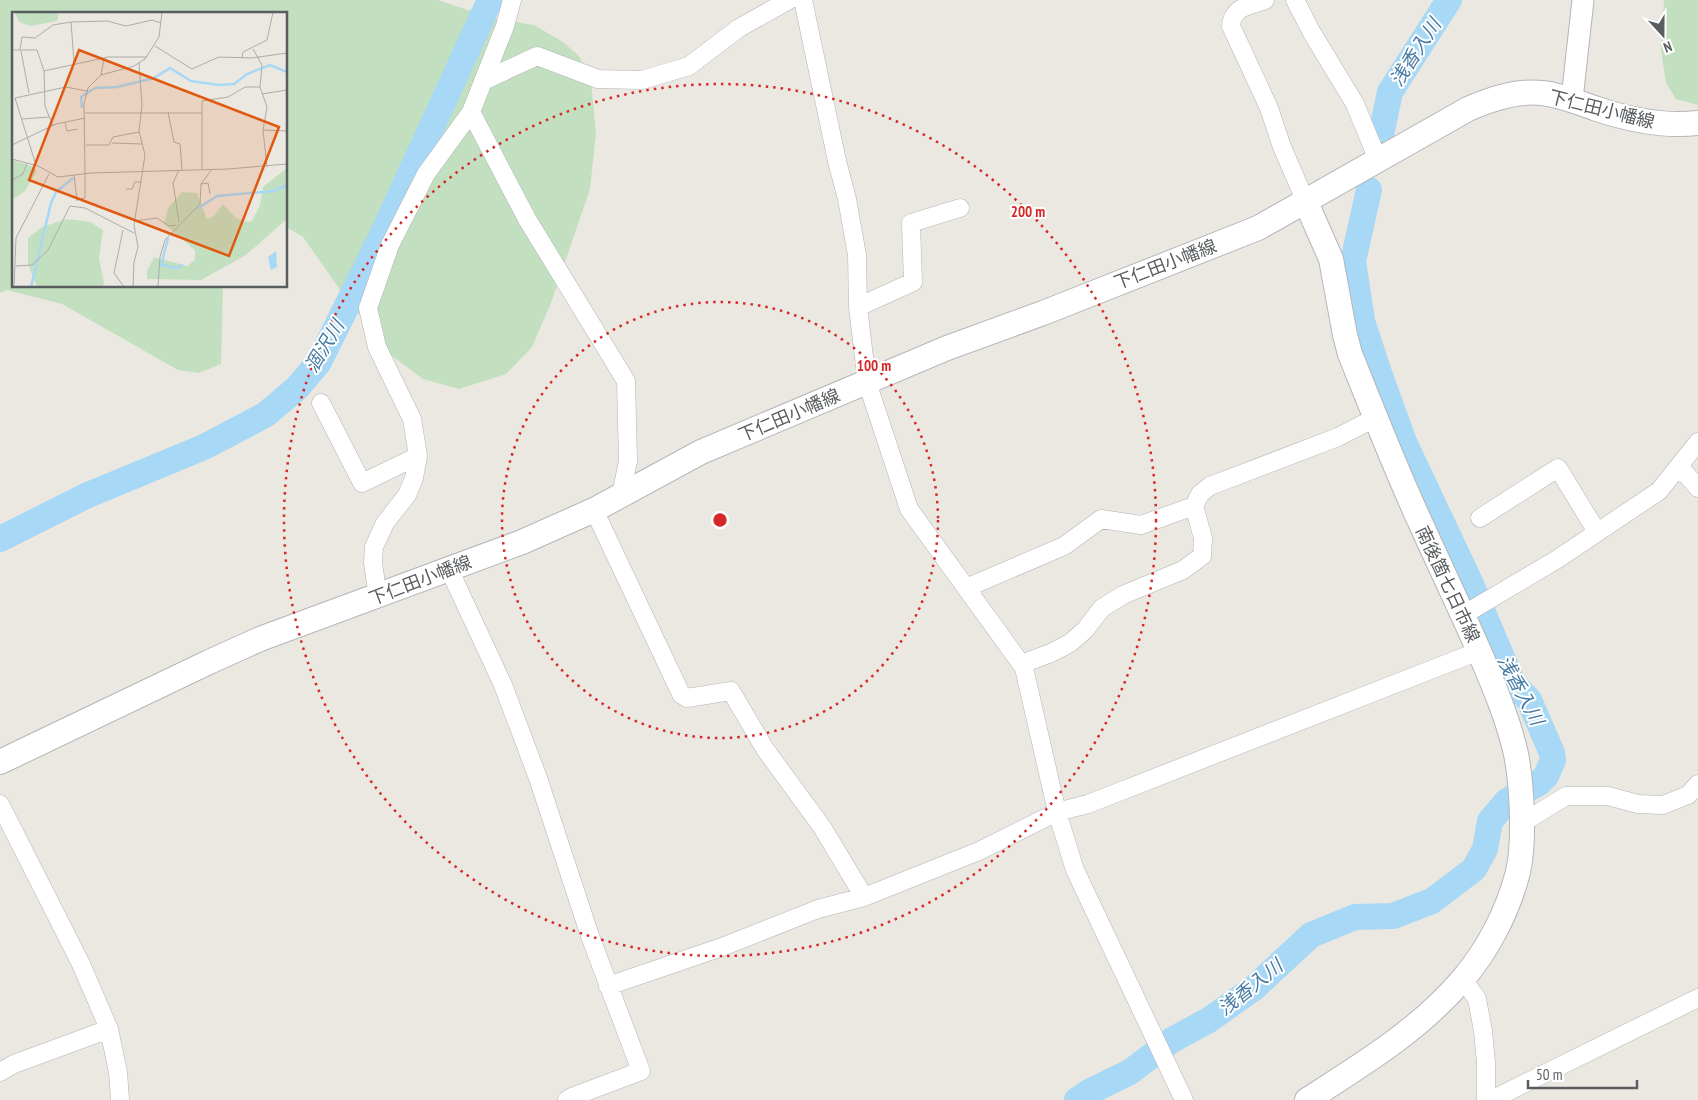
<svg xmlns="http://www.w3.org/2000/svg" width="1698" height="1100" font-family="'PT Sans Narrow','Noto Sans JP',sans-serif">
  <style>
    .green { fill: #c2e0c0 }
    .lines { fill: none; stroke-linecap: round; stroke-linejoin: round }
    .river { stroke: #a7d8f5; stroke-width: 26 }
    .minor-casing { stroke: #b1b4b7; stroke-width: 19 }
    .tertiary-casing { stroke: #b1b4b7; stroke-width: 23 }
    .secondary-casing { stroke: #b3b6ba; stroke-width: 26 }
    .minor { stroke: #fff; stroke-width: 18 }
    .tertiary { stroke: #fff; stroke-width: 21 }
    .secondary { stroke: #fff; stroke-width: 24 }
    .ring { fill: none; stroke: #d62828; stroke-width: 2.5; stroke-dasharray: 2.5 5 }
    .labels { text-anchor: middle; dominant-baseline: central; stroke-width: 4; stroke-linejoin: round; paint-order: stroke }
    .street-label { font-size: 18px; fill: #595d60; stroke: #fff }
    .water-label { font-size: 19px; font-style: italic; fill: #477ba4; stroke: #fff }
    .inset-river { fill: none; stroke: #a7d8f5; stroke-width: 2.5 }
    .inset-road { fill: none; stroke: #adaca9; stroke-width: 1 }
    .view { fill: #e15910; fill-opacity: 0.15; stroke: #e15910; stroke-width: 2.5 }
    .inset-edge { fill: none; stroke: #595d60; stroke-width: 2.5 }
    .centre { fill: #d62828; stroke: #fff; stroke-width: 2.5 }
    .ring-label { font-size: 15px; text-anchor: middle; font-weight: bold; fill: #d62828; stroke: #fff; stroke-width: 4; stroke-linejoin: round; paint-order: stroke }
  </style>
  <rect width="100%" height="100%" fill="#ebe8e1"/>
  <path class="green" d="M0 0H438L492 18 534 25 563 42 579 56 591 82 596 133 590 189 551 303 532 347 506 374 459 389 423 379 388 353 343 294 303 237 286 227V14H14V286H223L221 364 199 373 178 370 62 304 7 290 0 293Z
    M1664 0H1698V105L1676 99 1666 83 1661 50Z"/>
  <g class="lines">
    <path class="river" d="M1381 135 1390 92 1449 0
      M0 539 88 495 204 447 265 415 297 388 319 362 382 235 490 0
      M1077 1100 1089 1092 1130 1072 1172 1040 1209 1020 1254 988 1311 935 1355 917 1393 916 1432 901 1474 869 1485 849 1490 821 1507 801 1539 783 1546 776 1553 760 1552 753 1529 700 1513 683 1470 582 1404 442 1379 373 1362 321 1353 261 1369 190"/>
    <defs>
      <path id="minor" d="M803 0 837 161 847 199 857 255 858 307 867 382 909 509 1024 668 1057 812 1075 870 1184 1100
        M1265 0C1249 6 1232 7 1231 26L1269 108 1282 147 1305 200
        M1295 0 1312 33 1355 104 1378 160
        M483 81 537 56 598 79 642 80 689 66 739 28 789 0
        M471 112 527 219 626 381 628 461 621 495
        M858 307 913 282 911 223 960 208
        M321 403 362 483 418 456
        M1679 466 1698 488
        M594 510 681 694 687 698 731 691 765 749 822 827 864 897
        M1480 518 1558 468 1597 532
        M449 569 503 685 538 778 590 936 641 1071 572 1097 567 1100
        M966 588 1064 546 1101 519 1141 525 1194 506
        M378 597 373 563 374 547 385 523 407 495 414 478 418 456 412 419 377 347 368 308 390 245 426 174 471 112 505 26 512 0
        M1463 615 1556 560 1659 491 1698 442
        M1021 664 1051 653 1070 643 1085 630 1102 608 1123 595 1183 570 1202 556 1203 538 1194 506 1200 494 1210 486 1338 437 1375 418
        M0 804 81 964 109 1029 118 1072 120 1100
        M1522 823 1566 796H1608L1638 804 1663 805 1688 795 1698 784
        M1463 979 1477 999 1483 1031 1486 1063V1100
        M608 986 722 947 818 909 864 897 979 851 1057 812 1088 804 1479 651
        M0 1072 14 1064 109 1029
        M1491 1100 1698 998"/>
      <path id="tertiary" d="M1572 99 1583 0"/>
      <path id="secondary" d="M1305 200 1331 259 1345 335 1350 354C1373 411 1395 468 1421 524 1440 566 1460 608 1479 651 1493 684 1508 718 1516 754 1522 785 1525 841 1518 872 1508 911 1488 950 1462 980 1418 1031 1363 1064 1307 1100
        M0 762 209 662 260 639 522 542 594 510 701 452 947 348 1043 313 1258 228 1468 109C1491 99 1517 90 1542 93 1562 95 1579 103 1597 109 1630 120 1663 127 1698 123"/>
    </defs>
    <use href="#minor" class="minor-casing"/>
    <use href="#tertiary" class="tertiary-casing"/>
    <use href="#secondary" class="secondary-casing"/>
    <use href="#minor" class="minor"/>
    <use href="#tertiary" class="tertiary"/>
    <use href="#secondary" class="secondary"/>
  </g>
  <g class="ring">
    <circle cx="720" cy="520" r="218"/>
    <circle cx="720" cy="520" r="436"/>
  </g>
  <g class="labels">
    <g class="street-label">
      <text transform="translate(1602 109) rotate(14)">下仁田小幡線</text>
      <text transform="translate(1165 264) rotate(-21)">下仁田小幡線</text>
      <text transform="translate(789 415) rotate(-23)">下仁田小幡線</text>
      <text transform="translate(420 580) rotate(-21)">下仁田小幡線</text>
      <text transform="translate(1448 584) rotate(65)">南後箇七日市線</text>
    </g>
    <g class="water-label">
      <text transform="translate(1415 52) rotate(-57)">浅香入川</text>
      <text transform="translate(324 346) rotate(-59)">涸沢川</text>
      <text transform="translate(1521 690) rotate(62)">浅香入川</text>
      <text transform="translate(1250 987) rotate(-39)">浅香入川</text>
    </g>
  </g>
  <g transform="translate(12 12)">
    <rect width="275" height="275" fill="#ebe8e1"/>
    <path d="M3 0H47L45 9 18 14 7 10ZM0 148 22 155 25 159 13 179 0 188ZM275 156V207L234 243 189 268 135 267V259L142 245 175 254 183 248V238L152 212 156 196 170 180 185 181 195 207 202 204 211 192 224 206 236 210 240 209 248 193 251 175ZM55 207 78 210 91 218 87 246 92 271 90 275H25L16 252V226L30 215Z" fill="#c2e0c0"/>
    <path d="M264 239 265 255 259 258 256 245Z" fill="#a7d8f5"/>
    <path class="inset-river" d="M70 96 69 85 83 76 105 75 142 66 158 56 179 69 207 73 222 72 235 62 258 53 275 60M185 197 205 184 262 179 275 173M150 253 164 256 171 253M149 254 156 226M19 275 39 191 44 180 61 166"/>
    <path class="inset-road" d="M143 34 180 57 207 45 240 46 275 41M241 37 250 53 248 75 255 95 251 118 255 155M0 38H25L32 59 33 94 41 114M8 38 10 25 23 26 41 13 59 10M9 39 17 81M230 46 231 40 255 28 261 0M62 50 59 10 95 9 114 14 140 8 149 11M32 59 96 45H134M89 63 92 47M250 82 275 78M156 100 162 130 168 132 170 158M73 101H190M9 107 37 105M53 110 55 119 66 117M251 118 275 119M100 131 130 132M0 133 44 112 73 106M74 133H97L101 125 127 120M0 147 26 154 46 165 79 161 216 157 275 152M24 153 3 86 54 75 75 79M190 157V89L216 85 233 75H248M167 158 161 171 167 210M73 162 72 92 76 76 89 63 122 54 133 47 147 25 150 0M62 163 65 189M0 168 11 162 15 151M189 172 196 171 198 182M114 177H120L123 170H130M65 187 73 186V162M123 209 145 206 157 214 164 213M111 218 102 261 112 275M4 254 20 253 36 238 58 194 73 196 122 221M2 275 4 226 37 162M121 275 122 250 126 235 122 213 133 143 127 119 130 93 127 51M146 275 148 245 153 228 188 192 189 172 200 157"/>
    <path class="view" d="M67 38 267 115 217 244 17 168Z"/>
    <rect width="275" height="275" class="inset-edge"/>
  </g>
  <circle cx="720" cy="520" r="8" class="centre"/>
  <g class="ring-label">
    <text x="1028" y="217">200 m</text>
    <text x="874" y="371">100 m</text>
  </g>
  <g transform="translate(1663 35) rotate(159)" stroke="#ffffff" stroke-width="4" paint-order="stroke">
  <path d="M0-4L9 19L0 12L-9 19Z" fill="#595d60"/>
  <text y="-8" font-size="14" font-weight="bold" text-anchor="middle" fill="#595d60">N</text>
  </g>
  <path d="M1528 1080v8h109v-8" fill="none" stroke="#595d60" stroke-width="2.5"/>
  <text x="1536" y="1080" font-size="15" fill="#595d60" stroke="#ffffff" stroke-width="4" paint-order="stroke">50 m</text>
</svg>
